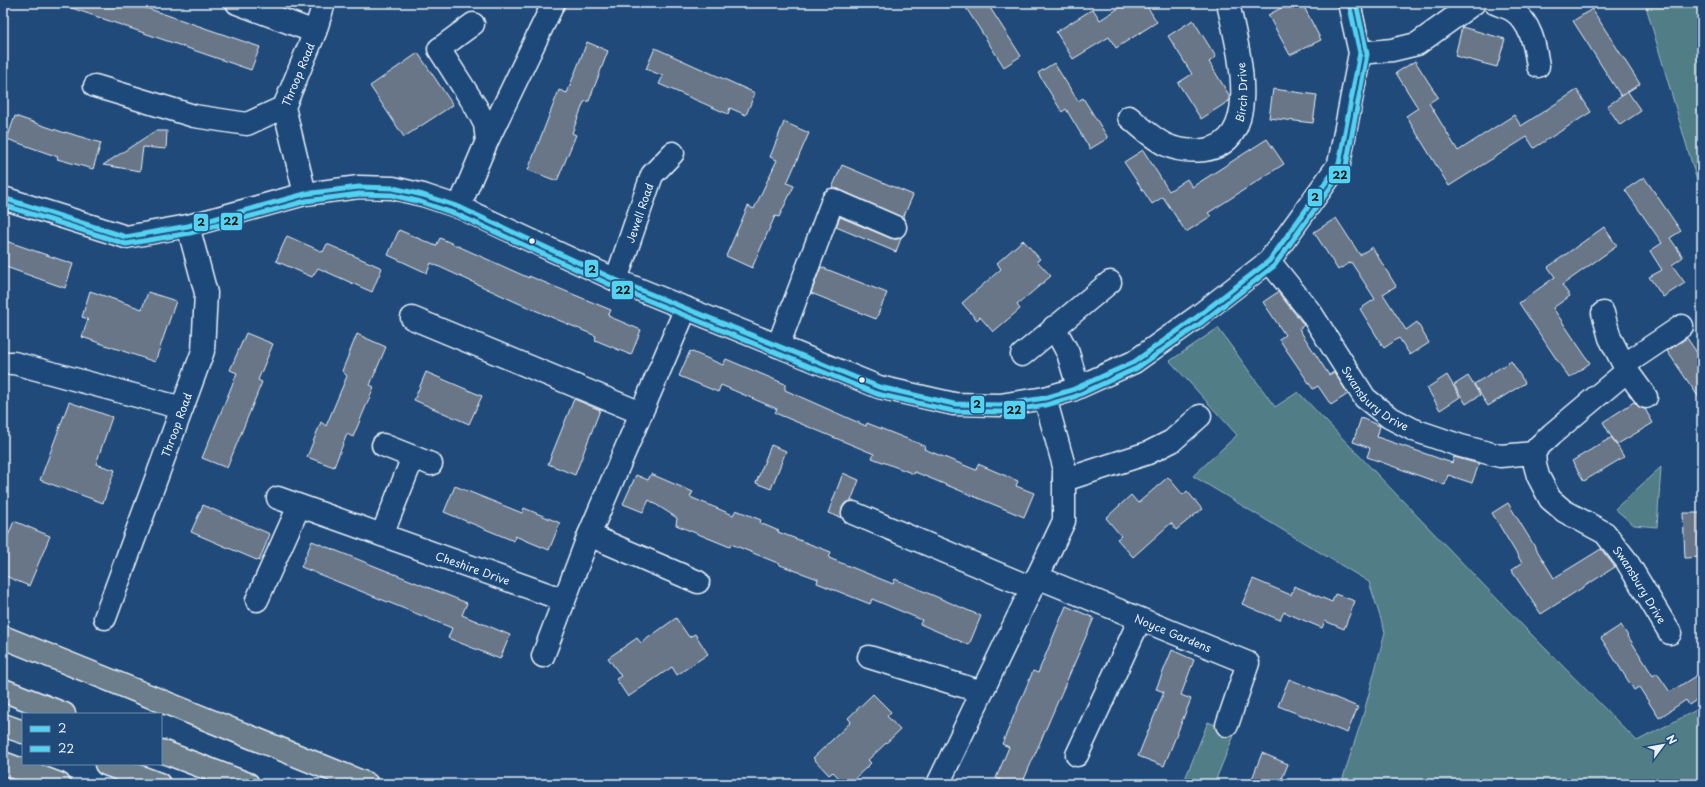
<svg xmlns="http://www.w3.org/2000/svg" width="1705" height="787" font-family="'Playpen Sans',sans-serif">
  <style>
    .green { fill: #517d86; stroke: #9cb7bf }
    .building { fill: #697688; stroke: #e8f1f8 }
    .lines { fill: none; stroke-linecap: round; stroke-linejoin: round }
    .minor-casing { stroke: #e8f1f8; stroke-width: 25 }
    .highway-casing { stroke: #e8f1f8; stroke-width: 25 }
    .minor { stroke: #1f4a7a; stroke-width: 22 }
    .highway { stroke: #6c7d8b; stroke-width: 22 }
    .bus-1-casing { stroke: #1f4a7a; stroke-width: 8 }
    .bus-2-casing { stroke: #1f4a7a; stroke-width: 8 }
    .bus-1 { stroke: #53d2f2; stroke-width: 5 }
    .bus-2 { stroke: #53d2f2; stroke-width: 5 }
    .bus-dot { fill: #e8f1f8; stroke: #1f4a7a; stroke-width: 1.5 }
    .labels { text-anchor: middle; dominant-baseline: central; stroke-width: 3; stroke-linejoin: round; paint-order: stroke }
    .street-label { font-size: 11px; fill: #e8f1f8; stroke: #1f4a7a }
    .line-badge { stroke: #1f4a7a; stroke-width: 1.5 }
    .pale-badge-label { font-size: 11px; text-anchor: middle; font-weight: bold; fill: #111 }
  </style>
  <rect width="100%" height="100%" fill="#1f4a7a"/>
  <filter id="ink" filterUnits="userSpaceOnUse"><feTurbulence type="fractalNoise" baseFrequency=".025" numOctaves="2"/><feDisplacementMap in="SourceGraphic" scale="8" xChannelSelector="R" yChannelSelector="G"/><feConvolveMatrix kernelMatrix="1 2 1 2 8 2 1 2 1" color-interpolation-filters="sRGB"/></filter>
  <g filter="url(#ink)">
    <path class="green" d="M1645 3H1702V198Z
      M1218 328 1275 407 1298 392 1527 630 1637 741 1702 707V784H1341L1363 716 1385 632 1369 582 1193 476 1237 435 1170 361Z
      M1661 467 1657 527 1634 525 1615 509Z
      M1208 722 1235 733 1214 784H1183Z"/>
    <path class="building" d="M67 3H132L260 47 251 70 66 6Z
      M963 3H987L1021 56 1004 67Z
      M1127 3H1145L1157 22 1116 48 1109 37 1073 59 1056 32 1093 9 1100 20Z
      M1290 3H1302L1321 40 1290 55 1268 15Z
      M1592 9 1640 84 1621 96 1573 21Z
      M1193 20 1216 57 1209 62 1229 95V101L1201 119 1178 83 1192 74 1168 36Z
      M1462 27 1505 39 1497 67 1455 56Z
      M587 42 608 51 589 101 584 102 572 133 576 135 557 181 528 170 559 90 567 93Z
      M655 48 755 93 746 115 730 108 728 114 659 84 663 76 646 69Z
      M418 53 453 105 404 137 370 86Z
      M1415 61 1438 97 1429 103 1458 151 1514 115 1521 126 1577 90 1591 112 1534 148 1527 137 1449 186 1406 116 1418 108 1396 73Z
      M1054 63 1078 101 1083 98 1108 138 1090 149 1066 109 1062 112 1038 73Z
      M1273 89 1317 95 1313 123 1269 118Z
      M1628 92 1641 111 1620 125 1607 106Z
      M15 116 65 133V132L101 143 93 169 57 159 58 157 7 139Z
      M784 122 809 133 787 183 794 186 779 217 775 216 752 268 726 256 748 206 754 209 777 160 770 157Z
      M155 131H167L166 149 143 147 140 171 103 165Z
      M1267 139 1284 164 1208 213 1211 216 1186 232 1163 197 1152 204 1124 162 1143 150 1169 191 1187 179 1192 187Z
      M842 165 913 195 903 218 838 189 832 188Z
      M1644 177 1681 231 1670 238 1683 257 1672 265 1685 283 1663 297 1649 277 1662 270 1650 251 1662 243 1625 190Z
      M840 217 890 238 896 239 901 238 896 252 836 227Z
      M1336 218 1360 255 1372 247 1396 286 1383 294 1406 330 1417 322 1429 343 1410 355 1399 338 1384 348 1360 309 1375 299 1351 262 1338 270 1314 232Z
      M1604 227 1617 246 1562 285 1570 296 1553 308 1590 363 1569 378 1519 303 1555 277 1548 267Z
      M399 230 436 246 440 238 529 278V276L611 310 608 316 641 330 631 355 595 340 596 336 518 303 431 263 427 273 388 255Z
      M287 236 323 252 327 244 382 268 372 292 318 268 312 277 276 261Z
      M3 240 73 264 65 288 3 266Z
      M1023 240 1040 259 1037 261 1051 276 1017 305 1020 309 993 332 980 317 977 320 962 303 1001 269 997 263Z
      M821 267 887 293 876 319 811 293Z
      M90 291 142 309 148 292 176 301 155 362 82 337 88 319 82 317Z
      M1278 292 1304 325 1299 329 1329 375 1334 372 1348 394 1331 405 1318 386 1313 389 1279 339 1285 335 1263 302Z
      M246 333 273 344 258 380 262 382 227 468 202 458 237 373 230 370Z
      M357 334 386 347 370 385 374 387 353 437 347 434 334 467 307 457 321 422 326 426 347 376 342 371Z
      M1687 338 1702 360V402L1667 351Z
      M690 351 723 365 726 359 785 384V390L866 426 867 423 925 446 924 449 976 470 978 464 1018 481 1016 486 1034 493 1024 517 915 472 914 474 872 458 874 454 775 413 777 409 721 385 718 392 679 376Z
      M1511 361 1525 383 1488 406 1474 384Z
      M426 372 482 396 469 424 414 400Z
      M1447 375 1460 397 1440 410 1427 388Z
      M1468 376 1480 395 1466 404 1454 385Z
      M574 399 600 410 575 475 548 464Z
      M69 402 112 417 96 464 115 470 103 503 40 480Z
      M1634 402 1641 408 1645 409 1653 423 1616 445 1603 422Z
      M1361 418 1380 426 1377 437 1452 463 1454 457 1479 464 1472 483 1448 475 1445 485 1367 457 1370 448 1353 442Z
      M1612 437 1624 457 1584 481 1572 461Z
      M771 445 786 451 771 489 756 483Z
      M843 473 859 480 851 501 845 503 842 508V518L828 513Z
      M651 474 693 492 690 497 733 515 736 510 761 520 760 523 779 531 778 532 831 552 829 558 893 584 895 579 981 616 969 645 920 624 922 620 872 599 870 604 817 583 818 579 780 565V564L731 544 730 547 676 525 677 518 649 500 643 512 623 504 636 475 648 480Z
      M1168 477 1183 495 1187 491 1202 509 1176 530 1171 523 1133 557 1117 539 1121 536 1106 518 1131 495 1138 503Z
      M455 486 522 513 524 508 560 523 549 550 515 536 514 541 444 512Z
      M1508 503 1554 578 1601 549 1615 567 1541 614 1511 570 1522 563 1492 513Z
      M203 505 270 534 259 561 191 532Z
      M1683 513H1702V557L1685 558Z
      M14 521 50 536 29 586 3 575V548Z
      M312 541 467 603 462 615 510 635 500 659 448 638 452 628 301 567Z
      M1253 579 1291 595 1294 586 1332 602 1335 594 1355 601 1344 629 1325 621 1322 628 1284 612 1280 620 1242 604Z
      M1066 606 1094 618 1022 784H1010L996 778 1009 747 1002 744 1033 671 1038 673Z
      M676 618 689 637 695 634 708 654 677 675 672 667 628 697 616 679 621 676 608 658 637 638 641 643Z
      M1621 625 1653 676 1657 673 1670 692 1702 672V696L1689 705 1686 700 1659 718 1639 687 1634 690 1601 638Z
      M1172 650 1194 660 1181 695 1191 699 1164 766 1138 756 1164 692 1156 689Z
      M1289 679 1358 707 1347 733 1278 706Z
      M873 694 891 712 887 716 900 730 868 760 871 763 849 784H845L833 772 829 775 813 758 851 722 848 718Z
      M1262 753 1288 764 1280 784H1250Z"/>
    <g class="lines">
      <defs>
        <g id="minor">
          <path d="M237 3 315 32"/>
          <path d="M1495 3C1501 6 1507 7 1512 10 1531 22 1535 46 1538 66"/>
          <path d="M1360 53 1392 50 1417 44 1474 3"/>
          <path d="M95 86 194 116 247 124 284 107"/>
          <path id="s1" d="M1129 117C1154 139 1169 154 1204 150 1266 142 1236 42 1228 3"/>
          <path d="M487 141 553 4"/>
          <path id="s2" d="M305 194 284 107 315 32 324 3"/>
          <path d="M3 198 126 237 188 226 305 194 359 187 393 188 423 195 459 207 616 280 879 387 954 404 1000 405 1045 398 1072 390 1134 362 1197 317 1269 261 1339 164 1360 53 1349 3"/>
          <path d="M459 207 487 141 485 124 476 107 439 49 473 24"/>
          <path id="s3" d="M1269 261 1311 313 1365 398 1389 417 1414 430 1461 446 1500 456 1534 453 1535 465 1538 476 1550 499 1564 511 1605 533 1626 560 1670 633"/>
          <path id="s4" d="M616 280 652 175 673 153"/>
          <path d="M1603 313 1610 338 1627 371 1646 397"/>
          <path d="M412 318 641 413"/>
          <path d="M1054 327 1068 353 1078 387"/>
          <path d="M778 346 833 200 895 227"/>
          <path d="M1022 355 1110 282"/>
          <path d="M3 363H14L182 408"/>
          <path d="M1624 365 1682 326"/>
          <path d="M383 445 431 464"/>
          <path d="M1534 453 1538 447 1552 434 1627 371"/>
          <path d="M1064 480 1148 453 1172 441 1200 416"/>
          <path id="s5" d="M278 498 564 600"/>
          <path d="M853 513 1032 588"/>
          <path d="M382 535 413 457"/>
          <path d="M589 535 698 582"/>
          <path id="s6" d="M1037 577 1248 663 1227 725"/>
          <path d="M257 600 299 506"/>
          <path id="s7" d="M105 618 203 351 206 293 188 226"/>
          <path d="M543 656 589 535 686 308"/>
          <path d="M869 657 982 692"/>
          <path d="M1077 755 1140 619"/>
          <path d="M938 784 1064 521V466L1045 398"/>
        </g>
        <path id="highway" d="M3 637 367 784
          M3 690 64 714
          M3 725 23 732
          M161 751 248 784
          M3 763 59 784
          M106 764 159 784"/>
      </defs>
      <use href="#minor" class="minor-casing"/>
      <use href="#highway" class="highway-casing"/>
      <use href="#minor" class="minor"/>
      <use href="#highway" class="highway"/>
      <defs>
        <path id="bus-1" d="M3 198 126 237 188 226 305 194 359 187 393 188 423 195 459 207 616 280 879 387 954 404 1000 405 1045 398 1072 390 1134 362 1197 317 1269 261 1339 164 1360 53 1349 3"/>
        <path id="bus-2" d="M3 205 126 244 190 233 306 201 359 194 392 195 421 202 456 214 613 286 877 394 953 411 1001 412 1046 405 1074 397 1137 368 1201 323 1274 266 1346 166 1367 54 1356 3"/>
      </defs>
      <use href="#bus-1" class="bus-1-casing"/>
      <use href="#bus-2" class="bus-2-casing"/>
      <use href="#bus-1" class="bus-1"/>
      <use href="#bus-2" class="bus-2"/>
    </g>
  </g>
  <g class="bus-dot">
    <circle cx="532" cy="241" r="3.5"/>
    <circle cx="862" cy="380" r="3.5"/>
  </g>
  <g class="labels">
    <g class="street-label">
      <text stroke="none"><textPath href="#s2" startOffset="125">Throop Road</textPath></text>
      <text stroke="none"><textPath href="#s1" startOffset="162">Birch Drive</textPath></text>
      <text stroke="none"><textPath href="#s4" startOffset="71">Jewell Road</textPath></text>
      <text stroke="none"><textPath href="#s3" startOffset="175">Swansbury Drive</textPath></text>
      <text stroke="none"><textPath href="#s7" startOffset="206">Throop Road</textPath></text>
      <text stroke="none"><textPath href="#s5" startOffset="207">Cheshire Drive</textPath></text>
      <text stroke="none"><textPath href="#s3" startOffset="527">Swansbury Drive</textPath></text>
      <text stroke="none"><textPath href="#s6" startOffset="147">Noyce Gardens</textPath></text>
    </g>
  </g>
  <g class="line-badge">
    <rect x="1328" y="165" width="23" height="19" rx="4" fill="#53d2f2"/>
    <rect x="1307" y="188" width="16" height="19" rx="4" fill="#53d2f2"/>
    <rect x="220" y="212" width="23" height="19" rx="4" fill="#53d2f2"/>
    <rect x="193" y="213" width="16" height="19" rx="4" fill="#53d2f2"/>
    <rect x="584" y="259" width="15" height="19" rx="4" fill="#53d2f2"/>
    <rect x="611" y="280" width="23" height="20" rx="4" fill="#53d2f2"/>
    <rect x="970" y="395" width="15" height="19" rx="4" fill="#53d2f2"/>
    <rect x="1003" y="400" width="23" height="20" rx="4" fill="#53d2f2"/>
  </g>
  <g class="pale-badge-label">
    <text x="1340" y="179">22</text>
    <text x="1315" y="201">2</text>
    <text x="231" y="225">22</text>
    <text x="201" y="226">2</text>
    <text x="592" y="273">2</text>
    <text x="623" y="294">22</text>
    <text x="977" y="408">2</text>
    <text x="1014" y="414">22</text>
  </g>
  <rect width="1705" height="787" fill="none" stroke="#1f4a7a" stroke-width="16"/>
  <rect x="8" y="8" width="1689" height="771" fill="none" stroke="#e8f1f8" stroke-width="1.5" filter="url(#ink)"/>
  <rect x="22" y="713" width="140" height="52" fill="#1f4a7a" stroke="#6f8dac"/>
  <rect x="30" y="726" width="20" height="6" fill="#53d2f2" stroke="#6f8dac"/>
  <text x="58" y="733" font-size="12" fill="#e8f1f8">2</text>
  <rect x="30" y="746" width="20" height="6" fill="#53d2f2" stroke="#6f8dac"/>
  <text x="58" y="753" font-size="12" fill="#e8f1f8">22</text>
  <g transform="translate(1663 745) rotate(58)" stroke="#1f4a7a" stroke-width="3" paint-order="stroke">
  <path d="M0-3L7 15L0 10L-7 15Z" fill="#e8f1f8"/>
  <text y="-6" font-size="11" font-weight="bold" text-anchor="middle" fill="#e8f1f8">N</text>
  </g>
</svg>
